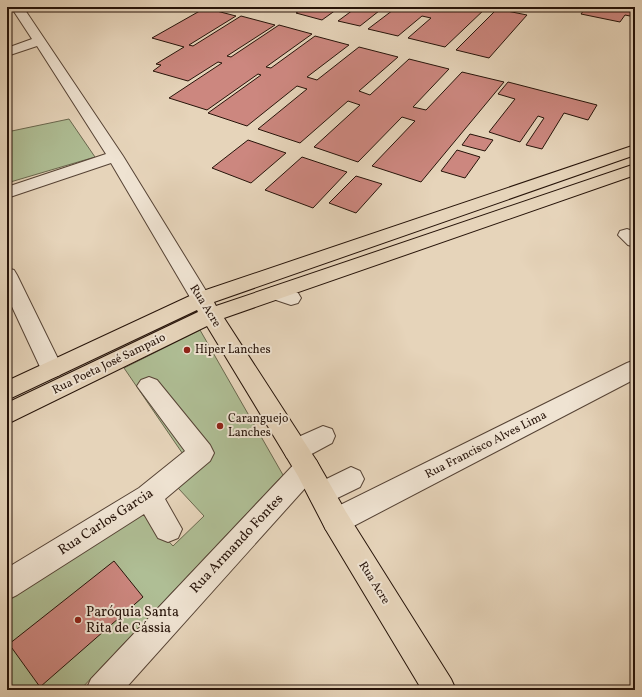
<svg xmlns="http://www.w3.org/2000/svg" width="642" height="697" font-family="Vollkorn,serif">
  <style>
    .green { fill: #afbe95; stroke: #6a684f }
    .building { fill: #cc877f; stroke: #261309 }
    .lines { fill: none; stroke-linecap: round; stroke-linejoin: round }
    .minor-casing { stroke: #564335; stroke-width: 2 }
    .major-casing { stroke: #261309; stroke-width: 2 }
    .minor { fill: #efe3d2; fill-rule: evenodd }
    .major { fill: #e6d4ba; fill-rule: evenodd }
    .poi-dot { fill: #8f2418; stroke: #efe3d2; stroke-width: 1.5 }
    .labels { text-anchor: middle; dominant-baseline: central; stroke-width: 4; stroke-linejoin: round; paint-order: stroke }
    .street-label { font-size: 12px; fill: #261309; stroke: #efe3d2 }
    .poi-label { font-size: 12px; fill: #261309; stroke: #efe3d2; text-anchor: start }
    .near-street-label { font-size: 14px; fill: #261309; stroke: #efe3d2 }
    .near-poi-label { font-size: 14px; fill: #261309; stroke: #efe3d2; text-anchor: start }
  </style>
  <rect width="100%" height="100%" fill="#e6d4ba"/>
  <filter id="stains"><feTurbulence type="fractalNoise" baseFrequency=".005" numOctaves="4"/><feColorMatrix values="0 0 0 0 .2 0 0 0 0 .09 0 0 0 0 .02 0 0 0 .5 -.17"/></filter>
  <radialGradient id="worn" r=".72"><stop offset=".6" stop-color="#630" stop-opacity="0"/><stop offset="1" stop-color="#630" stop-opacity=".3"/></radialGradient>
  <path class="green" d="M69 119 95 157 7 183V132Z
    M200 330 283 475 80 690H7V592L137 508 173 546 204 516 166 475 187 460 124 368Z"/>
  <path class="building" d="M272 7H292L287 11Z
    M306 7H340L322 20 296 13Z
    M357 7H384L360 26 338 21Z
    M397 7H487L445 47 408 38 431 18 422 16 398 36 368 29Z
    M586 7H635V17L625 15 620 22 581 14Z
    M205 8 236 16 189 45 193 46 241 16 275 25 227 56 231 57 279 25 312 34 266 67 271 68 315 36 349 45 307 77 317 80 359 47 398 57 359 91 370 95 409 59 449 69 413 107 426 110 462 72 504 82 421 182 372 166 415 121 402 117 358 162 314 147 360 105 348 101 300 143 258 129 307 89 297 86 247 126 208 113 261 75 258 74 207 110 169 98 222 63 218 62 188 81 153 71 161 65 156 64 184 47 152 38Z
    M497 9 527 15 489 58 456 50Z
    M508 82 597 105 588 120 564 113 542 149 526 145 544 118 538 116 520 142 489 132 515 99 498 94Z
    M470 134 493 140 485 151 462 145Z
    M248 140 286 153 251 183 212 168Z
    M457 150 480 157 465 178 441 171Z
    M302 157 347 172 313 208 265 190Z
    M356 176 382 184 356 213 329 203Z
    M114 561 143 597 40 687 9 644Z"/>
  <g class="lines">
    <defs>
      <path id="minor" d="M11 7H23L123 156 211 299 208 304 201 306 194 304 111 163 7 198V187L106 154 37 46 7 56V48L32 39Z
        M627 229 635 232V247L628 245 618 235 620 231Z
        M7 268 14 270 17 275 63 369 60 375 52 378 44 375 41 369 7 296Z
        M277 286 298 293 301 298 298 303 291 305 270 298 267 293 270 288Z
        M635 360V379L346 530 336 534 326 530 322 521 326 512 627 363Z
        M149 377 157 380 210 445 214 453 210 461 165 499 182 529 178 538 168 542 158 538 144 514 17 595 7 600V568L139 488 185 451 137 386 141 380Z
        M323 426 332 429 335 436 332 443 306 457 316 460 320 468 316 476 124 690H86L91 679 298 460 287 458 283 450 287 442Z
        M351 467 360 471 364 479 360 487 321 506 312 502 308 494 312 486Z"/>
      <path id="major" d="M635 145V155L214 302 216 306 635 164V175L224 318 316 460 346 512 451 679 456 690H422L326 530 298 476 207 326 7 424V403L198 312 197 310 7 400V381L194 294Z"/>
    </defs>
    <use href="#minor" class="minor-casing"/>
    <use href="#major" class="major-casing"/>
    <use href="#minor" class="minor"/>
    <use href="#major" class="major"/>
  </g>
  <g class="poi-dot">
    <circle cx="187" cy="350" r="4"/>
    <circle cx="220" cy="426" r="4"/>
    <circle cx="78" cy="620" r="4"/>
  </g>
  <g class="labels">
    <g class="street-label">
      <text transform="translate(205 306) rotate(58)">Rua Acre</text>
      <text transform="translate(109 364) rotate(-26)">Rua Poeta José Sampaio</text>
      <text transform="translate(486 445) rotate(-27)">Rua Francisco Alves Lima</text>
      <text transform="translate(374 583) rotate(58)">Rua Acre</text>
    </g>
    <g class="poi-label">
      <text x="195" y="350">Hiper Lanches</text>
      <text x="228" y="419">Caranguejo<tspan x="228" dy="14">Lanches</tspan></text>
    </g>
    <g class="near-street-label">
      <text transform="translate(106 522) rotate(-33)">Rua Carlos Garcia</text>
      <text transform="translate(237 544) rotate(-47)">Rua Armando Fontes</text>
    </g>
    <g class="near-poi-label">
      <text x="86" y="612">Paróquia Santa<tspan x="86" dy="16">Rita de Cássia</tspan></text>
    </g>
  </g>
  <rect width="642" height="697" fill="none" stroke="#e6d4ba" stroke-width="24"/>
  <rect x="8" y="8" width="626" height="681" fill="none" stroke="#261309" stroke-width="2"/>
  <rect x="12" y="12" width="618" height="673" fill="none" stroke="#261309"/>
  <rect width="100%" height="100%" filter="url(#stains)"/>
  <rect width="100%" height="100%" fill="url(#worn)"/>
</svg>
